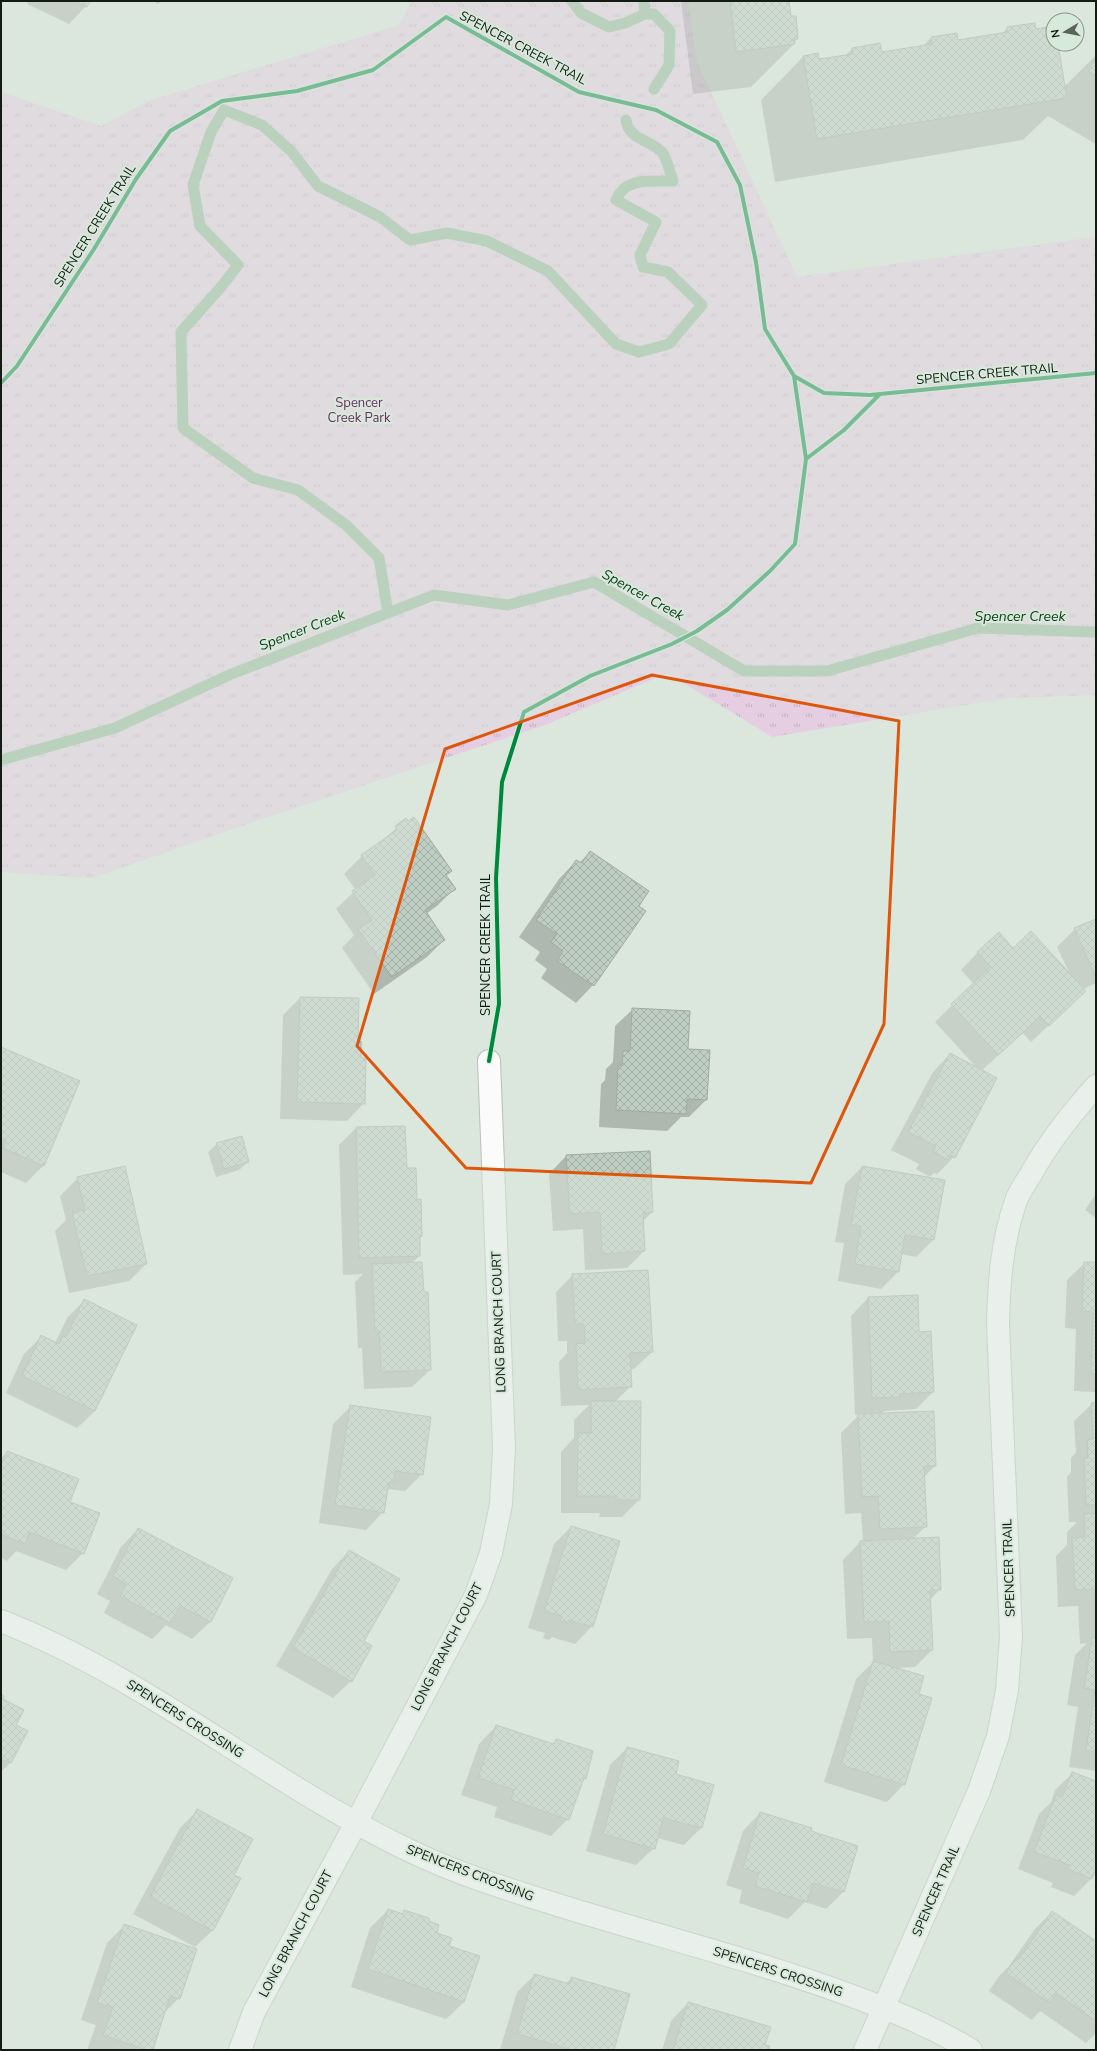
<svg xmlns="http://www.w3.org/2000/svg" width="1097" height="2051" font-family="'Nunito Sans',sans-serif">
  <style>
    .park { fill: url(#park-tufts) }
    .shadow { fill: #0003 }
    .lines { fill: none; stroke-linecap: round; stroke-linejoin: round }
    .stream { stroke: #90b998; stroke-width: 11 }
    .building { fill: url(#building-cross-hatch); stroke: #a1a9a3 }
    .minor-casing { stroke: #b8c0b9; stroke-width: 24 }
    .minor { stroke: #fafbfa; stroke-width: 22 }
    .cycleway-casing { stroke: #d7eada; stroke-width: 6 }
    .cycleway { stroke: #00873e; stroke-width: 4 }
    .marked { fill: none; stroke: #dd560c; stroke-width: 3; stroke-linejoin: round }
    .labels { text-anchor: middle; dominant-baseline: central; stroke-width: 4; stroke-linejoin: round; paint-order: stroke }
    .street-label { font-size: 13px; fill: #141b15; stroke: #d7eada }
    .park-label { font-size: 13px; fill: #6c2e64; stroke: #d7eada }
    .water-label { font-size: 14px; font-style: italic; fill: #0e381b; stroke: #d7eada }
  </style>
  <defs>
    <pattern id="park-tufts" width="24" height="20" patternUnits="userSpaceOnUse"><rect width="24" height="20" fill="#e5cee1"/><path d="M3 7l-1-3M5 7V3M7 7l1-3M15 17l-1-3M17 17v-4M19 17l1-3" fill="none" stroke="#c4b0c0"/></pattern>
    <pattern id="building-cross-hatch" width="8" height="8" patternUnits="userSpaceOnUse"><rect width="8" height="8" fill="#bfcec2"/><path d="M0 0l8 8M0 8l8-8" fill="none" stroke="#a3b0a6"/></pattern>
  </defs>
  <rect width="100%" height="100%" fill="#dbe6dd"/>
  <path class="park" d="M411 1H688L697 62 797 277 1096 237V695L1009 698 772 737 667 673 545 725 259 820 92 878 1 872V92L101 126 151 100 400 25Z"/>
  <path class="shadow" d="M28 1H89L86 6 69 24 27 4Z
    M155 1H164L157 4Z
    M681 1H782L797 38 794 44 751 87 693 94Z
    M1053 27V44H1057L1064 87 1096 55V144L1048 116 1023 140 775 182 761 100 804 56 819 60 845 56 852 49 879 45 881 54 922 47 931 38 956 34 957 41 1002 34 1007 28 1035 30Z
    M406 820 450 871 445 876 454 889 437 906 426 914 444 940 427 957 374 994 342 948 354 935 336 909 356 890 344 874 362 856 378 844Z
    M590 852 637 906 593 985 576 1003 541 978 547 969 535 960 540 952 519 937 559 879 576 861 579 863Z
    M1096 920V983L1083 989 1085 991 1031 1042 1023 1033 981 1071 954 1157 937 1174 934 1173 930 1177 916 1169 919 1164 891 1150 933 1072 950 1054 977 1068 935 1022 974 984 961 970 978 952 1013 949 1070 974 1057 947 1075 929Z
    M300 998 357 1043 364 1103 347 1121 280 1119 283 1015Z
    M633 1009 687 1050 706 1100 689 1117H681L667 1131 599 1127 601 1084 605 1080 606 1069 613 1062 615 1026Z
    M1 1048 44 1165 26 1183 1 1172Z
    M404 1127 406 1169 416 1201 421 1236 419 1238V1256L412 1263 430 1370 412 1387 364 1389 362 1348H358L355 1282 363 1274 343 1275 339 1145 356 1128Z
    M217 1144 248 1162 239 1170 216 1177 208 1152Z
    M566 1156 652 1212 643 1221 644 1251 627 1268 585 1270 583 1229 553 1231 549 1174Z
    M862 1167 933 1240 916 1257 901 1254 898 1272 881 1289 838 1281 844 1243 835 1242 845 1184Z
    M78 1178 146 1264 129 1281 69 1293 55 1231 66 1220 60 1196Z
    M1096 1194V1218L1085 1210Z
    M1085 1263H1096V1392L1074 1391 1076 1329 1065 1328 1067 1280Z
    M573 1275 652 1352 634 1369H630L631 1386 615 1402H640L639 1500 622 1517H599L600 1513H561V1452L574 1438V1420L589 1405 561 1406 559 1362 567 1353V1341H558L556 1292Z
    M868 1298 918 1333 933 1392 916 1409 884 1411 881 1414 935 1466 923 1478 926 1526 912 1540 940 1589 930 1600 932 1650 915 1667 896 1668 918 1694 904 1784 887 1802 824 1782 856 1679 873 1662 872 1638 847 1639 843 1560 860 1542H863L861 1513 845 1514 841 1433 860 1414 855 1415 851 1316Z
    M84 1301 95 1411 77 1428 6 1393 24 1354 42 1336 55 1343 67 1318Z
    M1096 1403V1771L1069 1767 1078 1707 1067 1705 1075 1655 1087 1643 1080 1644 1078 1606 1058 1607 1056 1556 1067 1545V1532L1077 1522H1069L1067 1477 1071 1472V1458L1076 1453 1074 1421 1092 1404Z
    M351 1406 422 1474 405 1491 387 1489 383 1512 366 1530 319 1523 333 1424Z
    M7 1452 83 1553 66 1570 16 1551 7 1561 1 1558V1458Z
    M571 1527 592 1626 575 1644 552 1637 549 1640 543 1638 545 1633 528 1628 554 1544Z
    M138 1529 232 1579 210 1622 192 1639 166 1625 152 1639 104 1613 110 1601 97 1594 121 1547Z
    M349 1551 363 1642 351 1681 333 1698 276 1666 332 1569Z
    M1 1695V1700L15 1726 27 1732 10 1763 1 1772Z
    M496 1726 551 1745 556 1740 585 1779 581 1783 568 1819 551 1836 494 1817 497 1807 461 1795 479 1744Z
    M627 1748 674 1775 713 1785 701 1828 684 1845 657 1838 654 1848 636 1865 586 1851 610 1765Z
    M1073 1773 1096 1782V1867L1092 1878 1074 1896 1051 1887 1053 1883 1018 1869 1039 1814 1051 1802 1055 1790Z
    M197 1811 232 1875 213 1930 195 1947 133 1914 180 1828Z
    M760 1813 810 1832 844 1891 826 1909 805 1902 788 1919 739 1903 742 1890 726 1885 743 1831Z
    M388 1910 401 1915 405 1911 435 1934 448 1947 464 2002 446 2019 351 1987 370 1928Z
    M1052 1912 1096 1942V2033L1086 2043 1040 2011 1032 2020 989 1991 999 1976 1009 1966 1035 1929Z
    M124 1926 179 1998 163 2014 152 2050H87L96 2025 81 2020 107 1943Z
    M535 1975 565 1984 572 1978 613 2050H500L517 1992Z
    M688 2003 764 2046 768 2050H662L671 2021Z"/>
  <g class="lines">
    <path class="stream" d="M572 1 581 13 609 27 625 23 645 14
      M644 1 645 14H654L670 31 669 65 654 89
      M388 613 379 558 346 525 298 490 253 478 183 428 181 332 221 287 238 265 200 226 193 185 211 132 224 110 262 125 292 152 318 186 380 217 410 240 447 233 487 241 548 271 616 344 639 352 669 344 702 305 668 272 643 267 640 255 656 222 616 200C626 176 652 182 673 181 670 173 667 158 662 152 650 140 628 139 626 120
      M1 760 115 728 229 675 434 595 508 605 594 582 744 671H827L978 628 1096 632"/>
  </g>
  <path class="building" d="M74 1H90L87 7Z
    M730 1H789L791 16H796L798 39H794L795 44 736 52Z
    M1035 23 1036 29 1053 26V44H1058L1067 98 817 139 803 56 818 53 819 59 853 54 852 48 880 43 882 52 932 44 931 37 957 33 958 40 1007 32V27Z
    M1096 58V76L1088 71Z
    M414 817 452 871 446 875 456 889 425 910 445 940 392 977 358 929 372 920 352 891 375 875 361 855 397 830 395 826 406 818 408 821Z
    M590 851 649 891 639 906 646 911 594 986 557 961 563 951 551 942 557 934 536 920 576 860 582 863Z
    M1096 919V974L1095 975 1074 928Z
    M1031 931 1086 991 1049 1026 1040 1017 998 1055 951 1004 991 967 977 952 999 932 1013 948Z
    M300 997 359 998 358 1042 361 1041V1058H366L365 1104 297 1102Z
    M632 1008 690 1011 688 1049 710 1050 707 1100 687 1099 686 1114 616 1110 618 1066 622 1065 623 1051H630Z
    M1 1047 80 1081 44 1166 3 1148 6 1140 1 1138Z
    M950 1053 997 1078 955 1158 951 1155 948 1160 933 1152 936 1146 908 1132Z
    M405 1126 407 1168H416L417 1200 421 1199 422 1237 420 1236V1256L359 1258 356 1127Z
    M242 1136 249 1162 224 1169 216 1143Z
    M650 1151 653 1212 643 1213 645 1251 602 1254 600 1212 570 1214 566 1155Z
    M125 1166 147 1264 87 1276 72 1213 85 1210 77 1177Z
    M862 1166 945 1180 934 1240 905 1235 899 1272 855 1264 861 1226 851 1225Z
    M422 1262 424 1292H428L431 1370 381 1372 379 1331H375L372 1264Z
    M1084 1262H1096V1374H1091L1093 1312 1082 1311Z
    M648 1270 653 1352 630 1353 632 1387 578 1390 576 1344 585 1343 584 1324H575L572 1274Z
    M918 1295 919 1332 931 1331 934 1392 899 1394 900 1397 872 1398 868 1297Z
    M84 1299 137 1325 95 1411 22 1376 41 1335 59 1344 63 1335 66 1337Z
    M591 1401H641L640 1500H616V1496H577L578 1433H591Z
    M1096 1402V1505H1086L1084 1458H1088L1087 1440 1093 1439 1091 1403Z
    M350 1405 431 1417 423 1475 395 1471 394 1483 389 1482 384 1513 335 1505Z
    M934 1411 936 1466H924L927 1527 880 1529 878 1496 862 1497 858 1414Z
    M7 1451 79 1479 70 1502 100 1513 84 1554 29 1532 25 1544 1 1534V1466Z
    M1096 1513V1613L1095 1589 1075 1590 1072 1538 1085 1537 1084 1514Z
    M571 1526 620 1541 593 1627 568 1620V1623L560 1621 562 1616 544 1611Z
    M138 1528 233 1578 211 1622 180 1606 170 1623 120 1596 126 1584 113 1576Z
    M939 1537 941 1590H930L933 1650 890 1652 889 1621 864 1622 860 1541Z
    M349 1550 400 1579 364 1641 372 1646 352 1682 293 1648Z
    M1092 1637 1096 1638V1752L1086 1750 1095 1690 1084 1688Z
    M873 1661 924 1676 919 1694 932 1698 905 1785 841 1765Z
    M1 1694 4 1696 3 1699 24 1710 16 1725 28 1731 11 1763 1 1759Z
    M496 1725 554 1744 556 1739 593 1751 586 1779 584 1778 569 1820 511 1800 514 1790 478 1778Z
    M627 1747 679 1761 676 1774 714 1785 702 1828 663 1818 655 1849 603 1834Z
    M1072 1772 1096 1781V1869L1092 1879 1068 1869 1070 1865 1034 1852 1056 1795 1062 1797Z
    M197 1809 253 1839 234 1875 241 1878 213 1931 150 1897Z
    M760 1812 812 1828 811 1831 858 1846 844 1892 813 1883 807 1902 755 1886 759 1873 743 1868Z
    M388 1909 403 1914 404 1910 429 1918V1921L439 1925 437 1933 452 1938 449 1946 480 1956 464 2002 368 1969Z
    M1052 1911 1096 1941V2021L1056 1993 1050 2003 1006 1973 1016 1958 1019 1959Z
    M124 1924 197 1949 180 1999 170 1996 153 2050H147L103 2035 113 2007 97 2003Z
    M534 1974 570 1984 571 1977 630 1994 614 2050H573L517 2034Z
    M688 2002 771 2027 765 2045 770 2046 769 2050H673Z"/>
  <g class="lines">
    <defs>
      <path id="minor" d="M1 1621C152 1680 275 1789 421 1856 460 1874 501 1887 542 1900 642 1932 745 1957 844 1993 888 2009 932 2026 971 2050
        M240 2050 254 2012 356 1823 476 1595 491 1553 501 1504 504 1448 489 1061
        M865 2050 979 1791 998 1736 1007 1690 1011 1636 998 1324C999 1281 1002 1239 1017 1198 1021 1190 1026 1182 1031 1174 1049 1141 1071 1114 1096 1086"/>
    </defs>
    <use href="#minor" class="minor-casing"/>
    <use href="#minor" class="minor"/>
    <defs>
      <path id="cycleway" d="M1 383 17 366 94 249 136 179 170 131 222 101 297 91 373 70 446 17 579 92 656 110 717 142 740 185 756 262 765 329 794 376 824 393 870 395 1096 373
        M806 459 844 430 880 394
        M489 1061 499 1004 496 878 502 782 524 712 590 676 672 644 697 631 727 610 770 571 795 544 806 459 794 376"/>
    </defs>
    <use href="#cycleway" class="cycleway-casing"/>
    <use href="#cycleway" class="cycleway"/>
  </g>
  <path d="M0 0H1097V2051H0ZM652 675 899 721 884 1024 811 1183 466 1168 357 1046 445 749Z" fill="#dbe6dd" fill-opacity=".55" fill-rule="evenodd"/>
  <path class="marked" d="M652 675 899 721 884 1024 811 1183 466 1168 357 1046 445 749Z"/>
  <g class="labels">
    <g class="street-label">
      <text transform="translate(523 48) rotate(28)">SPENCER CREEK TRAIL</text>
      <text transform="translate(95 226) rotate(-58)">SPENCER CREEK TRAIL</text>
      <text transform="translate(987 374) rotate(-5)">SPENCER CREEK TRAIL</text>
      <text transform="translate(486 945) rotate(-90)">SPENCER CREEK TRAIL</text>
      <text transform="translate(499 1322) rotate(-92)">LONG BRANCH COURT</text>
      <text transform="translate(1009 1568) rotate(-92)">SPENCER TRAIL</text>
      <text transform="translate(447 1647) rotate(-63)">LONG BRANCH COURT</text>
      <text transform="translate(185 1719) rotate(32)">SPENCERS CROSSING</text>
      <text transform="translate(470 1873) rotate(21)">SPENCERS CROSSING</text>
      <text transform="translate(936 1891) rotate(-66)">SPENCER TRAIL</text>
      <text transform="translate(296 1934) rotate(-62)">LONG BRANCH COURT</text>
      <text transform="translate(778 1972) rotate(18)">SPENCERS CROSSING</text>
    </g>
    <g class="park-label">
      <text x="359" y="403">Spencer<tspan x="359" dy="15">Creek Park</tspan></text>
    </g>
    <g class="water-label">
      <text transform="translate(643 595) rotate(29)">Spencer Creek</text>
      <text x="1020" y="616">Spencer Creek</text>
      <text transform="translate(302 630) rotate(-21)">Spencer Creek</text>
    </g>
  </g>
  <rect width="1097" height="2051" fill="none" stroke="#141b15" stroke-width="4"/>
  <g transform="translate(1065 32) rotate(260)"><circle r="19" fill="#d7eada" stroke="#89978b"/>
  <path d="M0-3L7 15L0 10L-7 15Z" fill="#5a625b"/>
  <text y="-6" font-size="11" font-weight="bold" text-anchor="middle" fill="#141b15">N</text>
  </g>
</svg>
